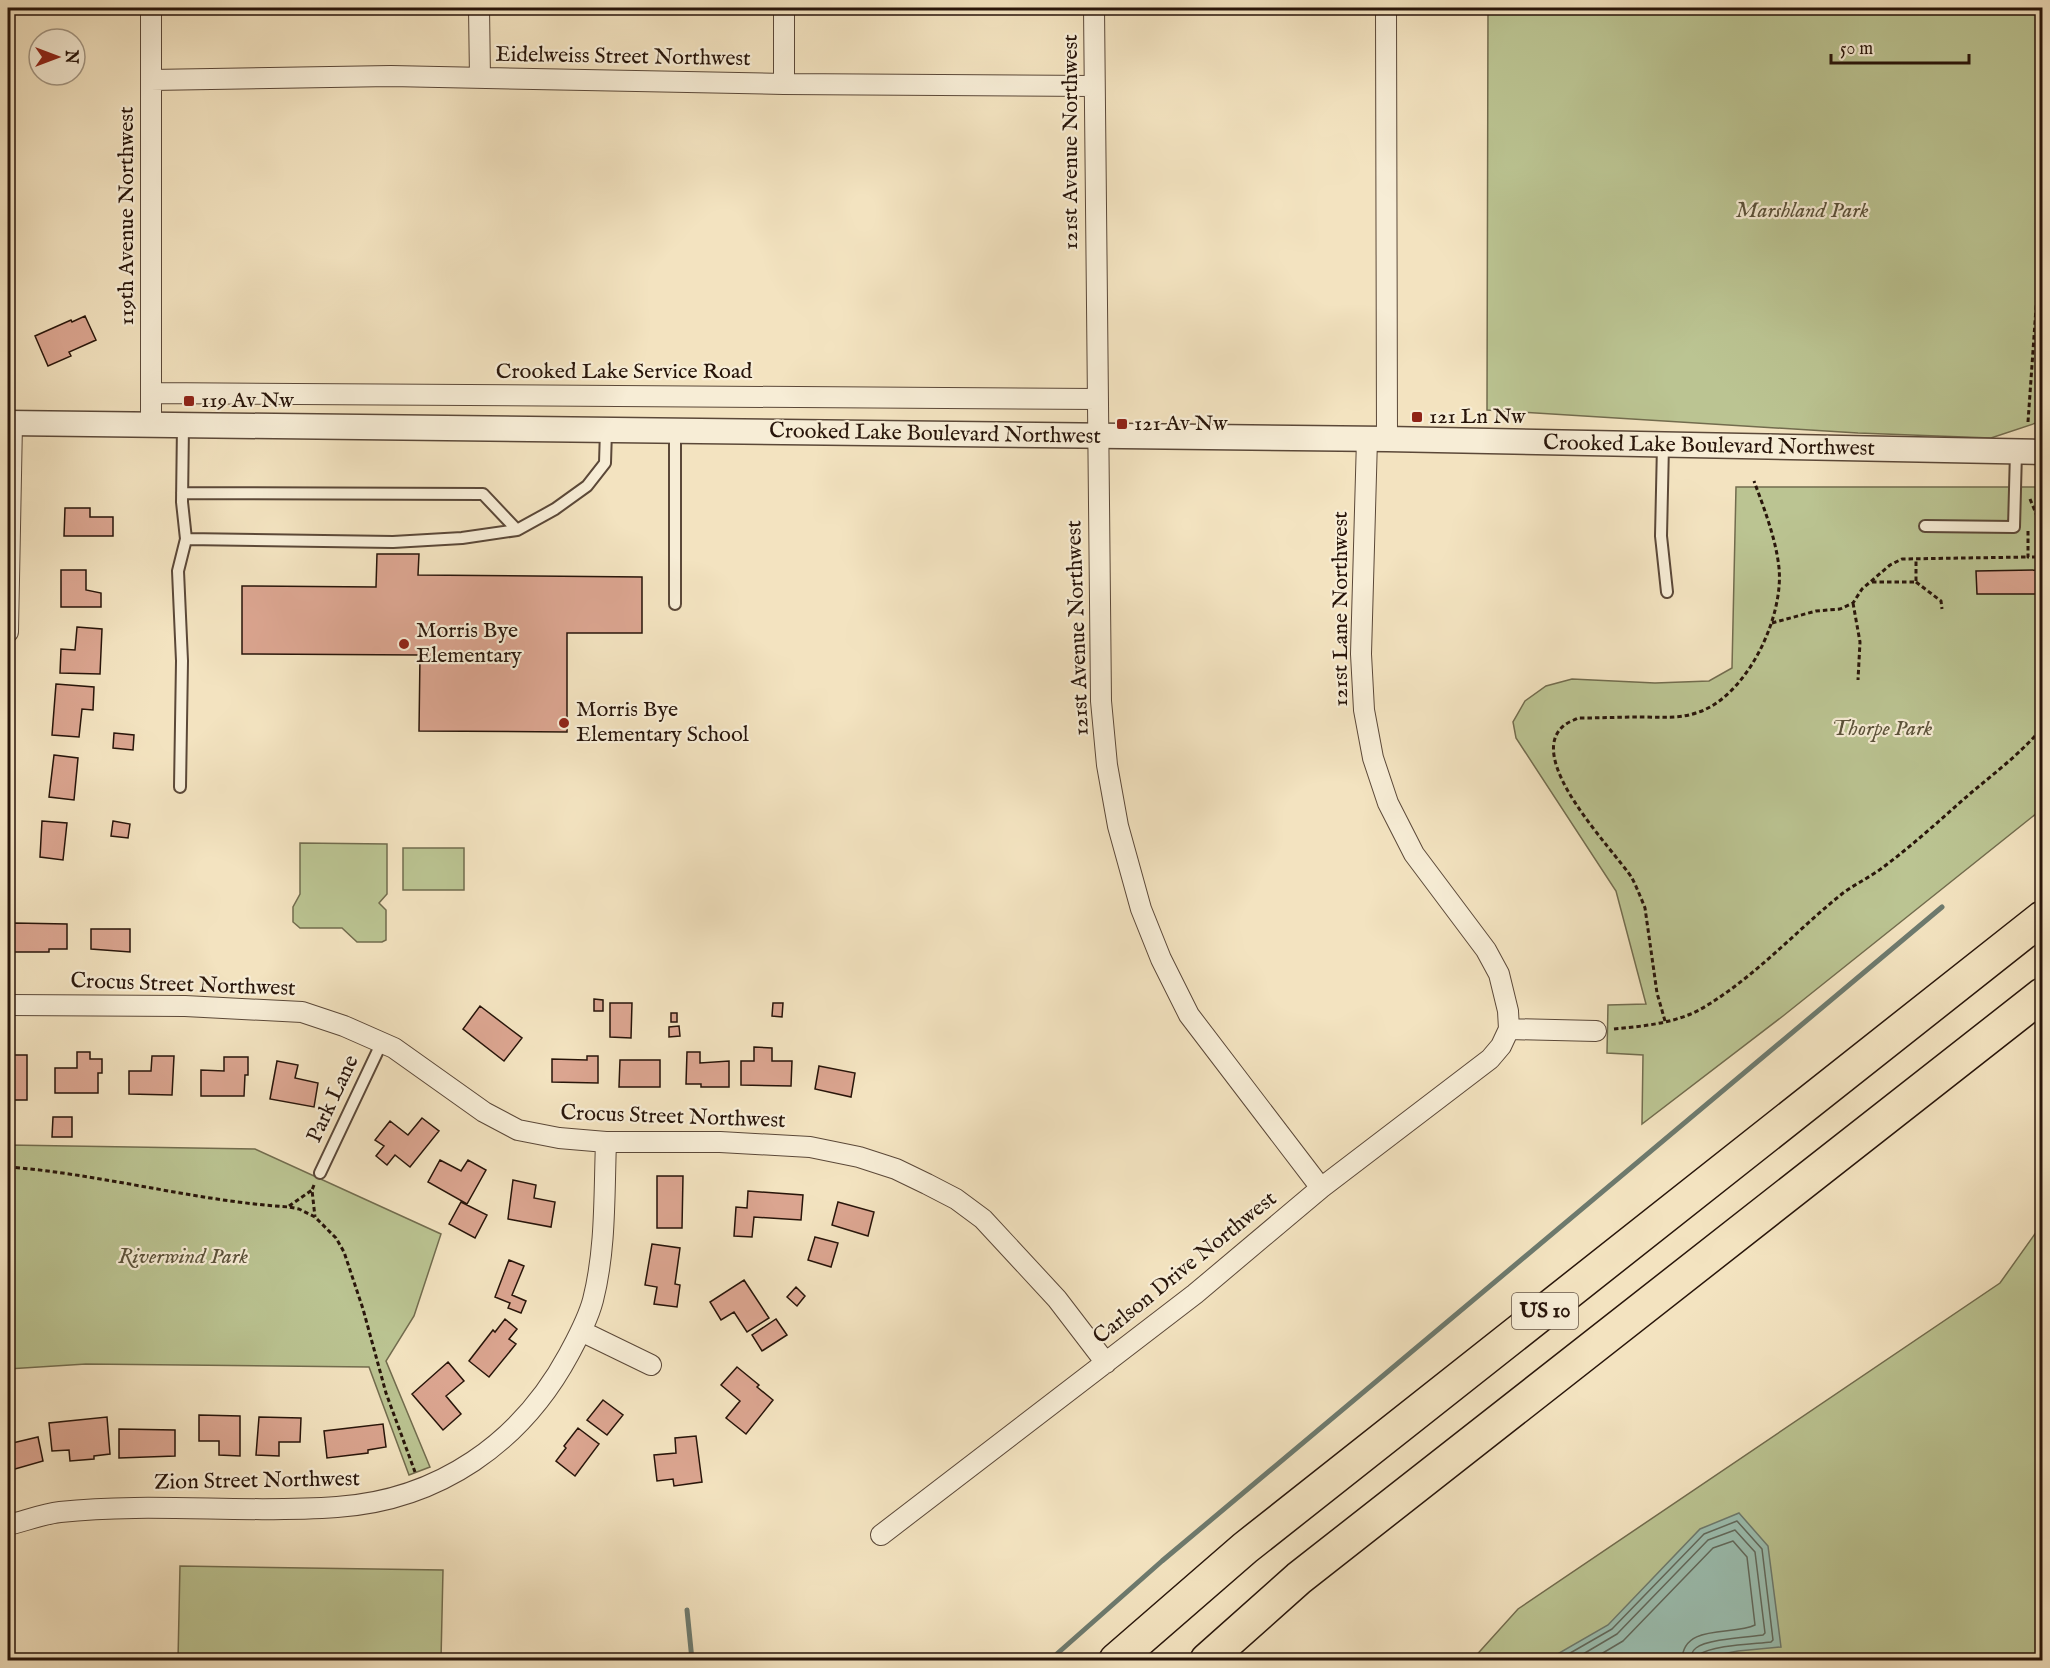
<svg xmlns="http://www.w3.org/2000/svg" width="2050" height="1668" font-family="'IM FELL English',serif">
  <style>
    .green { fill: #bbc492; stroke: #726c4e; stroke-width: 1.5 }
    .water { fill: #9bbeb0; stroke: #6d7a6e; stroke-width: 1.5 }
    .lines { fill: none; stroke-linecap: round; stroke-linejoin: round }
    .shore { stroke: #626a5d; stroke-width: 1.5 }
    .stream { stroke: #6d7a6e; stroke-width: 5 }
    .building { fill: #dba590; stroke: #28150a; stroke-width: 1.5 }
    .service-casing { stroke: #5b4838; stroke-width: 14 }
    .minor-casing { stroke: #5b4838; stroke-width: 22 }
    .tertiary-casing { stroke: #5b4838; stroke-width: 27 }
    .motorway-casing { stroke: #28150a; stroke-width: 36 }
    .path { stroke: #28150a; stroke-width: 3; stroke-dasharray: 4.5 3; stroke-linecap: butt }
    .service { stroke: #f7edd6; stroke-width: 10 }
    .minor { stroke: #f7edd6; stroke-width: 20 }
    .tertiary { stroke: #f7edd6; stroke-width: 24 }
    .motorway { stroke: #f3e3c0; stroke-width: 33 }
    .poi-dot { fill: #8f2418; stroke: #f7edd6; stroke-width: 2 }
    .labels { text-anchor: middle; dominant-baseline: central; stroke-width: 4.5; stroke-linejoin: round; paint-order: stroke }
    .shield { fill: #f7edd6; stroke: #665647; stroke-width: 1.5 }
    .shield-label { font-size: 21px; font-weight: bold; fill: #28150a }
    .street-label { font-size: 22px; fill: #28150a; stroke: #f7edd6 }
    .park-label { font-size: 22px; font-style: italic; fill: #5b523a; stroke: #f7edd6 }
    .poi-label { font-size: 22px; fill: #28150a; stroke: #f7edd6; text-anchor: start }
  </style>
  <rect width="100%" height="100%" fill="#f3e3c0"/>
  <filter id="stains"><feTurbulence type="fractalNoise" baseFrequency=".00333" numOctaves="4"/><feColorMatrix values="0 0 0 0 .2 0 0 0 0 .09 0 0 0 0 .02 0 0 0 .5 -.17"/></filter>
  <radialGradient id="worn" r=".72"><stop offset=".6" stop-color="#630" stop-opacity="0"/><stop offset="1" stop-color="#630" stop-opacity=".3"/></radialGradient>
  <path class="green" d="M1488 8H2042V421L1991 438 1858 433 1487 410Z
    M1736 487H2042V809L1783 1016 1642 1124 1643 1055 1607 1053 1608 1005 1646 1004 1616 891 1516 738 1513 722 1525 701 1546 686 1572 679 1655 683 1709 681 1732 668Z
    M300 843 387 844V894L379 903 386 910V940L382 942H357L342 928H300L293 922V907L300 894Z
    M403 848H464V890H403Z
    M8 1145 255 1149 441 1234 414 1316 386 1361 430 1467 409 1475 369 1367 86 1364 8 1369Z
    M2042 1224V1660H1472L1518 1609 2000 1283Z
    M180 1566 443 1570 441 1660H178Z"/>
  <path class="water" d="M1739 1513 1768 1546 1781 1647 1738 1651 1691 1660H1547L1608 1625 1700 1529Z"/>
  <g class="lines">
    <path class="shore" d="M1558 1660 1612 1629 1704 1534 1737 1521 1762 1549 1773 1640 1771 1642C1755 1644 1711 1645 1699 1655L1698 1660
      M1573 1660 1617 1634 1708 1540 1735 1530 1755 1552 1765 1633 1763 1635C1749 1637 1706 1639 1696 1648 1692 1651 1691 1655 1691 1660
      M1591 1660 1623 1641 1713 1548 1733 1541 1747 1557 1755 1625C1733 1636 1683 1623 1682 1660"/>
    <path class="stream" d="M687 1610 692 1660
      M1050 1660 1162 1561 1942 907"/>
  </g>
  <path class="building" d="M85 316 96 340 69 352 71 356 48 366 35 336 71 320 72 322Z
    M65 508H90V517H113V536H64Z
    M377 554H419L418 575 642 577V633H567V732L419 731 420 655 242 654V586L376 587Z
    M61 570H86V590L101 593V607H61Z
    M2041 570V594H1977L1976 571Z
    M77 627 102 629 100 674 60 673 61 649 75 650Z
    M56 684 94 687 93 710 82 709 79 737 52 735Z
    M114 733 134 735 133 750 113 748Z
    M54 755 78 758 74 800 49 797Z
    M42 821 67 823 63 860 40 857Z
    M113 821 130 824 128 838 111 836Z
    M14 923 67 924V949H49V952H13Z
    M91 929H130V952L91 949Z
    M594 999 603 1000V1011H594Z
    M610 1003H632L631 1038 610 1037Z
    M773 1003H783L782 1017 772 1016Z
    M480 1006 522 1038 504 1061 463 1029Z
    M671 1013H677V1022H671Z
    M679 1026 680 1036 669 1037V1027Z
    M754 1047 772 1048V1061H792L791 1086 741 1085V1061H754Z
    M77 1052H90V1059H102V1073H98V1093H55V1068H77Z
    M687 1052H700V1063L729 1061V1087H701V1084H686Z
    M8 1055H27V1100H8Z
    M152 1056H174L172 1095 129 1094V1071H151Z
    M587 1056H598V1083L552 1082V1059L587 1060Z
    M224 1057H248V1075H245L244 1096H201V1070L224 1071Z
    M620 1060H660V1087H619Z
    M277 1061 298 1065 295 1078 318 1083 314 1107 270 1099Z
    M819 1066 855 1073 851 1097 815 1089Z
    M53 1117H72V1137H52Z
    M422 1118 439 1131 410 1167 395 1155 387 1165 376 1156 384 1146 375 1140 390 1121 408 1135Z
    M440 1160 461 1171 468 1160 486 1170 467 1204 428 1182Z
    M657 1176H683L682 1228H657Z
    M513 1180 536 1185 534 1198 555 1202 551 1227 508 1219Z
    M748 1191 803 1195 801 1220 754 1217 752 1237 734 1236 736 1207 747 1208Z
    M461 1202 487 1215 475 1238 449 1224Z
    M838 1202 874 1212 868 1236 832 1225Z
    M815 1237 838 1243 831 1267 808 1260Z
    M652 1244 680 1248 675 1284 680 1285 677 1307 654 1304 657 1287 645 1285Z
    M509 1260 524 1266 512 1295 526 1301 521 1313 508 1308 510 1303 495 1297Z
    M744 1280 769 1318 747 1332 734 1312 721 1320 710 1302Z
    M796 1287 805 1296 797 1306 787 1297Z
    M505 1319 517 1329 509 1339 516 1344 489 1377 469 1361 493 1330 495 1332Z
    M776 1319 787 1335 762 1351 752 1335Z
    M448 1362 464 1381 446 1396 461 1414 443 1430 412 1394Z
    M737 1367 759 1385 757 1387 773 1400 746 1434 726 1418 740 1401 721 1385Z
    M603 1400 623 1415 607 1435 587 1420Z
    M199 1415 240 1416V1456L219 1455V1441H199Z
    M107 1417 110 1454 94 1456V1459L70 1461 69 1450 52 1451 49 1423Z
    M259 1417 301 1418 300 1442H279V1456L256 1455Z
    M383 1424 386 1447 368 1450V1453L327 1458 324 1431Z
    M578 1428 599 1444 575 1476 556 1461 566 1448 564 1446Z
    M119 1429 175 1430V1456L119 1458Z
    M696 1436 702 1482 674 1486 673 1479 657 1481 654 1455 676 1453 675 1438Z
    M38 1437 43 1461 8 1471V1444Z"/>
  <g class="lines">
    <defs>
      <path id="service" d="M1663 445 1661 536 1667 592
        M182 493 483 494 517 530
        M1925 526 2014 527 2016 452
        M186 539 393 542 462 538 517 530 555 509 587 486 605 463 606 430
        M675 604V430
        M180 787 182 661 178 571 186 539 182 502 183 425
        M320 1173 382 1042"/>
      <path id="minor" d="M151 8V425
        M479 8 480 78
        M784 8V84
        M1094 8 1101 701 1107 765 1118 826 1141 909 1161 959 1189 1015 1321 1188
        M1386 8 1387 439
        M151 80 391 76 784 84 1094 86
        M151 393 1098 399
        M1367 439 1361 654 1364 710 1373 758 1388 803 1414 854 1486 950 1499 974 1508 1011 1509 1029
        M8 632 12 423
        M8 1005 185 1006 302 1012 344 1026 394 1048 484 1112 518 1130 559 1138 606 1142H720L810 1147 859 1157 896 1169 927 1184 956 1199 983 1219 1057 1299 1106 1363
        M1509 1029 1596 1031
        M581 1331 651 1365
        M8 1525C25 1521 43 1514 60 1512 153 1502 245 1514 337 1507 439 1500 521 1443 569 1354 578 1337 588 1319 593 1300 606 1249 604 1194 606 1142
        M881 1535 1195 1294 1321 1188 1490 1059 1501 1046 1509 1029"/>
      <path id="tertiary" d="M8 423 1387 439 2042 452"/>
      <path id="motorway" d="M1116 1660 1245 1548 2042 918
        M1207 1660 1299 1578 2042 995"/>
    </defs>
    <use href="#service" class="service-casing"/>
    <use href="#minor" class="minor-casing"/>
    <use href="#tertiary" class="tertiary-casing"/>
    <use href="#motorway" class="motorway-casing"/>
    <path class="path" d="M2028 422 2042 223
      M2030 499 2042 528
      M2028 531V557H2042
      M1872 582H1916V559
      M1916 582 1941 601 1942 609
      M1853 603 1860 642 1858 680
      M1772 623 1816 611 1840 609 1853 603 1862 589 1890 565 1902 559 2028 557
      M1665 1021 1657 993 1645 908C1641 898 1637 888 1632 878 1614 850 1520 756 1566 724 1569 722 1574 720 1578 718 1600 718 1621 717 1642 717 1661 717 1678 719 1696 713 1746 698 1784 618 1779 568 1776 539 1764 508 1754 481
      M1614 1029C1645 1026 1679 1023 1706 1006 1757 975 1797 930 1843 893 1854 885 1866 879 1878 871 1911 847 1941 819 1972 792 1996 772 2022 752 2042 728
      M8 1167C102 1174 194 1201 289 1207L299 1209 315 1217 336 1238 344 1252 363 1309 386 1393 415 1472
      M314 1185 312 1190 315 1217
      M289 1206 312 1190"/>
    <use href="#service" class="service"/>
    <use href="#minor" class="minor"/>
    <use href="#tertiary" class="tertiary"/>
    <use href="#motorway" class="motorway"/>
  </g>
  <g class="poi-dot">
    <rect x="183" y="395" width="12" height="12" rx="3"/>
    <rect x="1411" y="411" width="12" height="12" rx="3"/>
    <rect x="1116" y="418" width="12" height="12" rx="3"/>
    <circle cx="404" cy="644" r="6"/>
    <circle cx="564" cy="723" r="6"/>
  </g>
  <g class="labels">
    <rect class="shield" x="1512" y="1293" width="66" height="36" rx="4.5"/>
    <g class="shield-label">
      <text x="1545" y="1311">US 10</text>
    </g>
    <g class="street-label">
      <text transform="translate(623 57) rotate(1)">Eidelweiss Street Northwest</text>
      <text transform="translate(1071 142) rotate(-90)">121st Avenue Northwest</text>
      <text transform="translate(127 216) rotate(-90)">119th Avenue Northwest</text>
      <text x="624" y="372">Crooked Lake Service Road</text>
      <text transform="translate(935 434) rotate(1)">Crooked Lake Boulevard Northwest</text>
      <text transform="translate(1709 446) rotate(1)">Crooked Lake Boulevard Northwest</text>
      <text transform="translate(1341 609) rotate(-90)">121st Lane Northwest</text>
      <text transform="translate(1078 628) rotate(-92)">121st Avenue Northwest</text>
      <text transform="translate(183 985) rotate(2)">Crocus Street Northwest</text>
      <text transform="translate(333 1099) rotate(-65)">Park Lane</text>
      <text transform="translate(673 1117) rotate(2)">Crocus Street Northwest</text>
      <text transform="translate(1185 1268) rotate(-39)">Carlson Drive Northwest</text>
      <text transform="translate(257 1481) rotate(-1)">Zion Street Northwest</text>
    </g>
    <g class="park-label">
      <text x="1802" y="211">Marshland Park</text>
      <text x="1882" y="729">Thorpe Park</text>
      <text x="183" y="1257">Riverwind Park</text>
    </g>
    <g class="poi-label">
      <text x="201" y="401">119 Av Nw</text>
      <text x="1429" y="417">121 Ln Nw</text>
      <text x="1134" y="424">121 Av Nw</text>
      <text x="416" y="631">Morris Bye<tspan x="416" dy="25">Elementary</tspan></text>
      <text x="576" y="710">Morris Bye<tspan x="576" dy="25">Elementary School</tspan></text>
    </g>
  </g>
  <rect width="2050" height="1668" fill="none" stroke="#f3e3c0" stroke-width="30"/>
  <rect x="9" y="9" width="2032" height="1650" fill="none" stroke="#28150a" stroke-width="3"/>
  <rect x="15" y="15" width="2020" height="1638" fill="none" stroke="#28150a" stroke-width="1.5"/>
  <g transform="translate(57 57) rotate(90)"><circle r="28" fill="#f7edd6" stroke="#a49784" stroke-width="1.5"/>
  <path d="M0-4.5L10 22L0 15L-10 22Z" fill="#8f2418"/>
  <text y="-9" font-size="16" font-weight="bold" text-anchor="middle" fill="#28150a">N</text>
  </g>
  <path d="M1831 54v9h138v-9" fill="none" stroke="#28150a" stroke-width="3"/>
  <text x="1840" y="54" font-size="18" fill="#28150a" stroke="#f7edd6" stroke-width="4.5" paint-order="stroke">50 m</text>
  <rect width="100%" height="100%" filter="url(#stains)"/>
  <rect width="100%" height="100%" fill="url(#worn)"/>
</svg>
